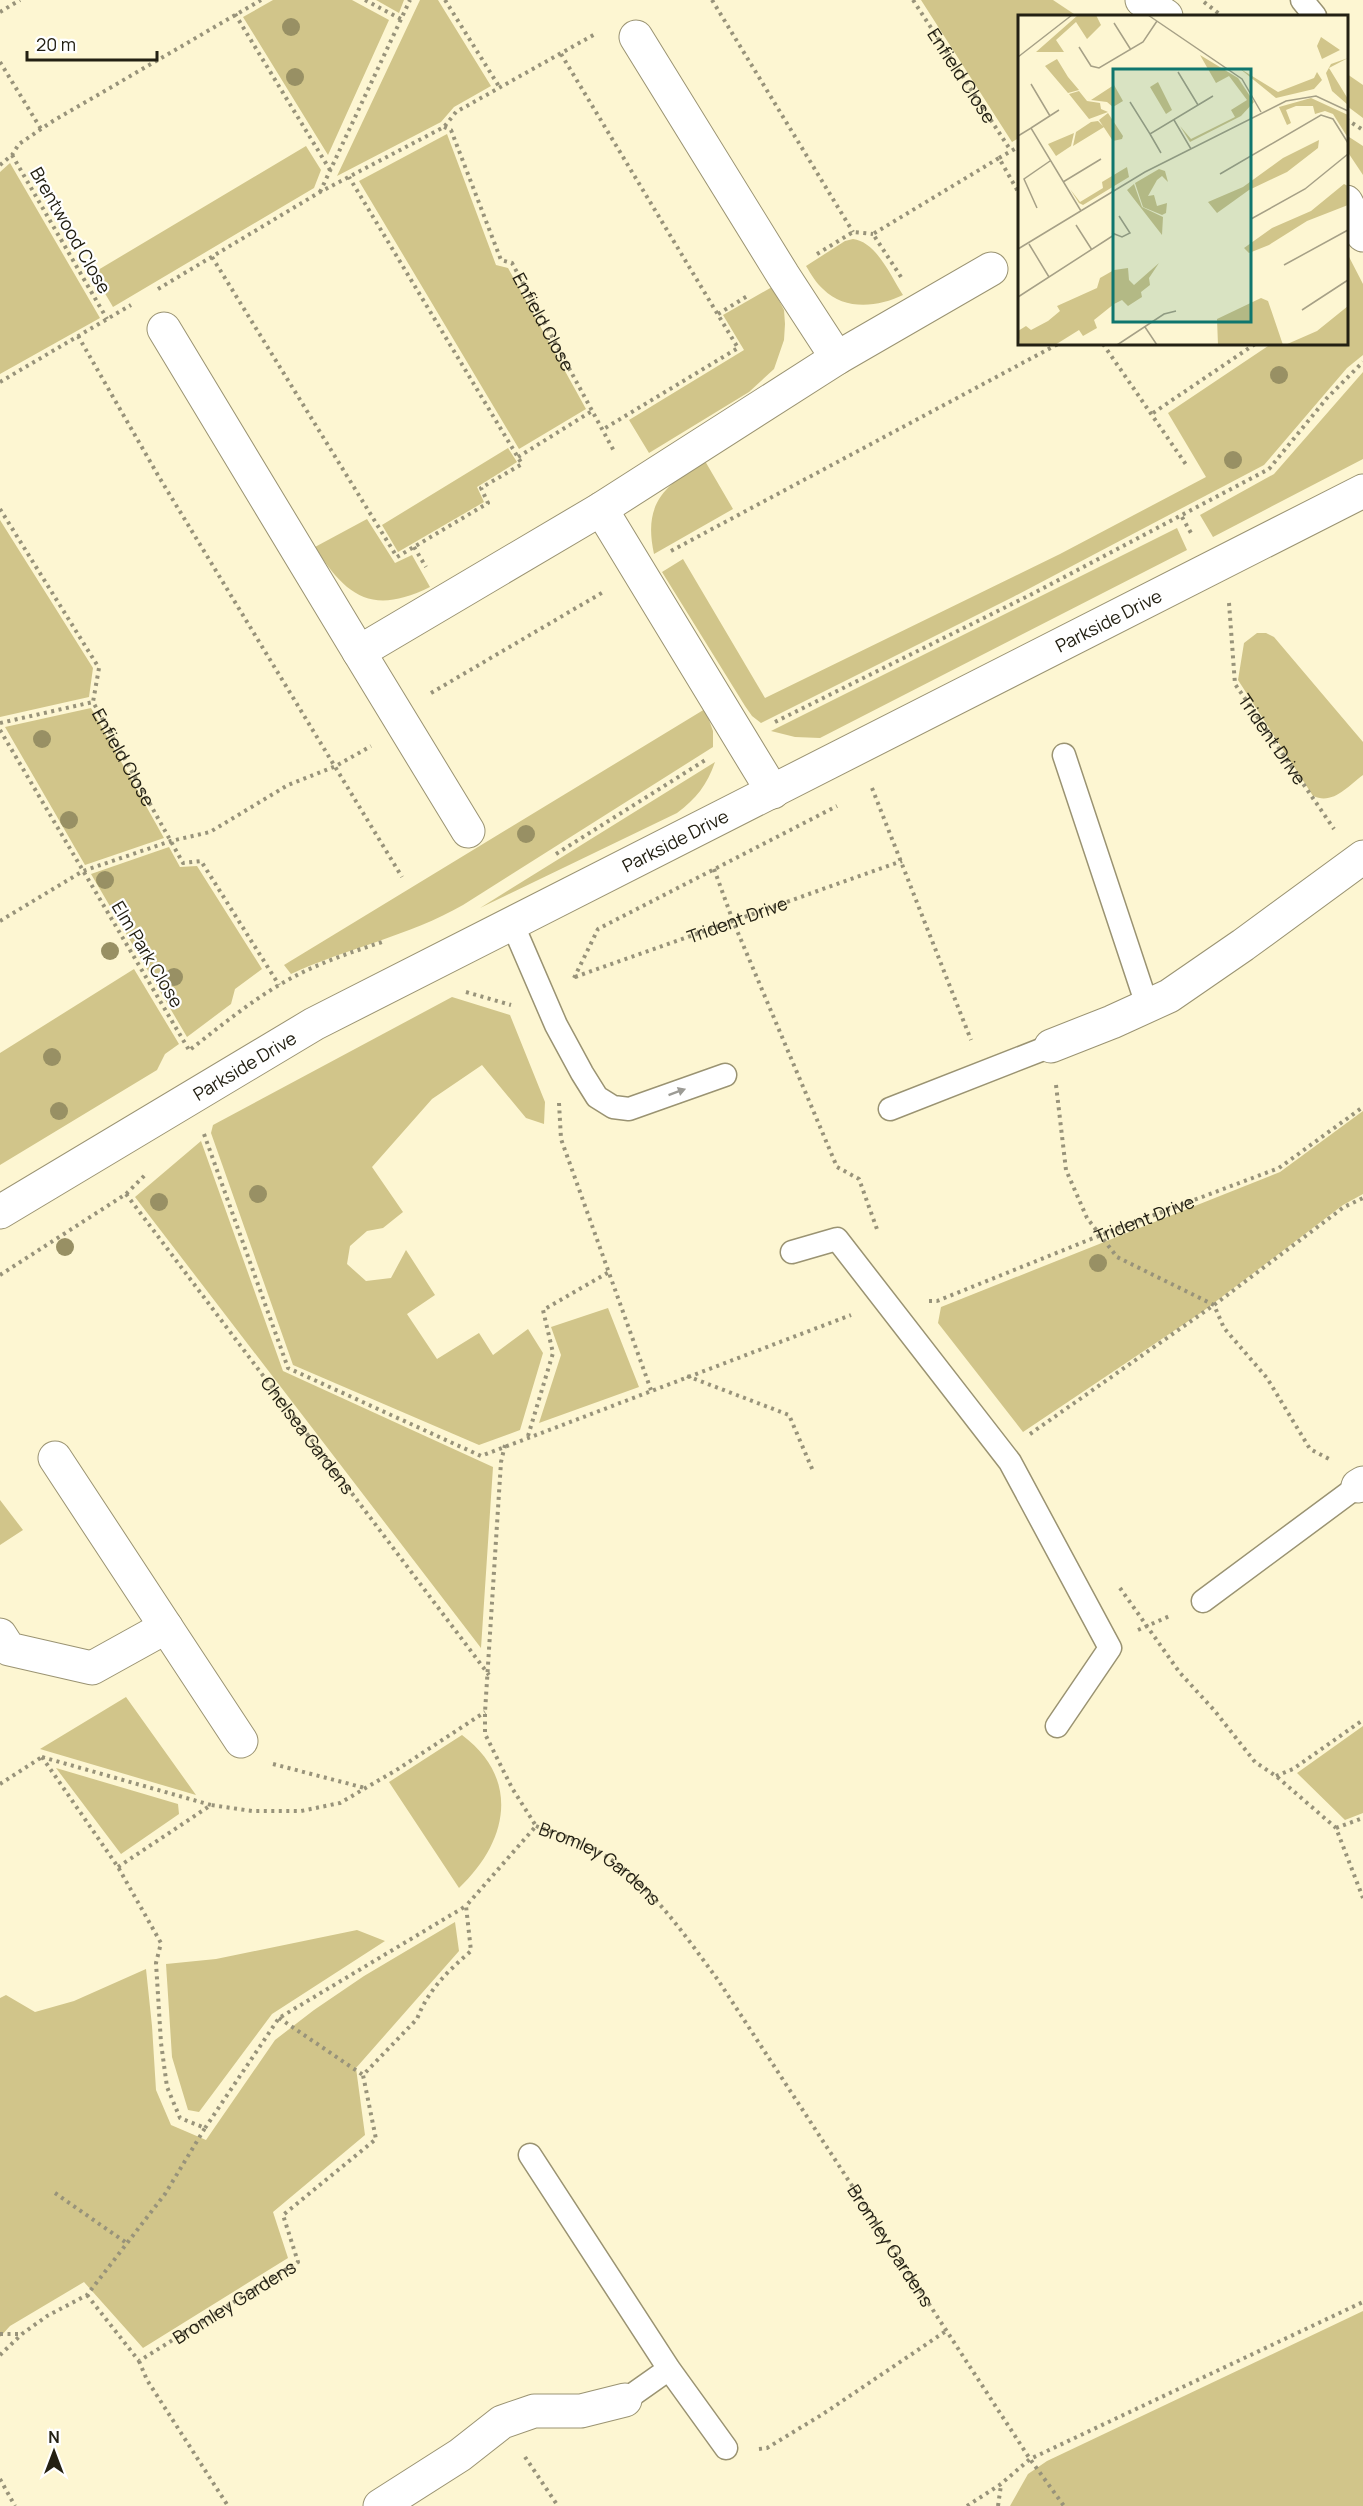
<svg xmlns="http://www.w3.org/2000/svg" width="1363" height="2506" font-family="Manrope,sans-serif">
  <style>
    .green { fill: #d1c58a }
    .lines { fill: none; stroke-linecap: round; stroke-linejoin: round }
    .lane-casing { stroke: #9a9372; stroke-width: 25 }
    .street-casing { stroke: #9a9372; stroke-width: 35 }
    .path { stroke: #98937a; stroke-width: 4; stroke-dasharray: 3 4.5; stroke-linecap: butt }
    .lane { stroke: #fff; stroke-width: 22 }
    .street { stroke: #fff; stroke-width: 33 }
    .tree { fill: #989064 }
    .oneway { fill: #9c9b95 }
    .labels { text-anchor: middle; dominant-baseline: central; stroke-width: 4.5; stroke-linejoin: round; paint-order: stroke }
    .street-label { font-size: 18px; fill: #232013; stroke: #fff }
    .inset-road { fill: none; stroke: #a6a086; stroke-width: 1.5 }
    .view { fill: #0f766e; fill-opacity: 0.15; stroke: #0f766e; stroke-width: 3 }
    .inset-edge { fill: none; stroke: #232013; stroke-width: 3 }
  </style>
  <rect width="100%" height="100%" fill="#fdf6d2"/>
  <path class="green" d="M273 0H352L389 20 328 155 243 17Z
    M376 0H404L399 13Z
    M420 0H438L491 86 454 107 441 122 337 176Z
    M921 0H1053L1077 16H1020L1019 138 1012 142Z
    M1347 74 1363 85V118L1347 106Z
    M447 134 496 265 508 268 586 409 519 449 359 181Z
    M1346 135 1363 146V175L1347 151Z
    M306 146 321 170 314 188 113 307 93 273Z
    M10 163 100 318 0 374V172Z
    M853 239C877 242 891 277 903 295 878 307 845 311 823 289 816 283 811 274 806 266L845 241Z
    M1347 253 1363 284V355L1347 368 1264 465 1013 597 761 723 752 716 745 706 662 572 683 559 765 698 1060 554 1206 477 1168 413 1271 344H1346Z
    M772 287 784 310 785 324 784 340 774 369 749 392 649 453 629 420 744 350 723 315Z
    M1363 372V459L1213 537 1200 515 1274 474Z
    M508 448 517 462 477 487 484 502 398 552 382 525Z
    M705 461 733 509 654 554C643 503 664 486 705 461Z
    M367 519 395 563 412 555 430 587C373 615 347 598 315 547Z
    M0 520 93 668 89 697 0 717Z
    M1177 528 1187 550 820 738 795 737 771 731Z
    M1257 633H1266L1274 637 1363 742V775C1347 787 1333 805 1313 796L1238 680 1244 643Z
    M91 708 164 838 85 865 5 727Z
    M705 709 713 731V747L463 905C409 936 347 948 291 974L284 965Z
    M715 762C707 785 696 799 677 813L480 908Z
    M169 847 180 867 197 866 262 969 235 989 231 1004 187 1037 91 874Z
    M134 969 179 1044 165 1054 157 1070 0 1165V1053Z
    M452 997 510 1015 545 1102 544 1124 526 1118 482 1065 432 1099 372 1167 403 1212 383 1228 367 1231 350 1246 347 1264 366 1281 391 1278 406 1250 435 1295 407 1314 437 1359 479 1333 493 1355 528 1329 543 1353 520 1430 479 1445 293 1365 211 1133 213 1125Z
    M1363 1111V1194L1343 1205 1202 1312 1023 1432 938 1323 941 1307 1280 1172Z
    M201 1141 283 1371 493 1467 481 1648 135 1197Z
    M608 1308 639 1387 539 1423 561 1355 551 1327Z
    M0 1500 23 1530 0 1545Z
    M126 1697 196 1795 40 1749Z
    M1363 1726V1813L1345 1820 1297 1773Z
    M462 1735C521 1779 508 1842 459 1888L389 1782Z
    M56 1768 178 1804 179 1814 121 1854Z
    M455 1922 459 1951 356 2068 365 2135 273 2212 288 2258 143 2348 84 2282 10 2326 0 2337V1998L6 1995 35 2012 74 2001 146 1969 152 2026 156 2090 171 2125 206 2140 275 2040 314 2010 364 1976Z
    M357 1930 385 1941 272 2014 199 2112 188 2110 172 2057 166 1964 216 1959Z
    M1363 2311V2506H1010L1028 2474 1047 2461Z"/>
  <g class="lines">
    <defs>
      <path id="lane" d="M1302 0 1315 16
        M1064 755 1147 1005
        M512 923 556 1025 582 1073 597 1097 613 1107 629 1109 725 1075
        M890 1109 1051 1046
        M792 1252 837 1239 1010 1462 1110 1648 1057 1726
        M1203 1601 1358 1486
        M530 2155 669 2369 726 2448
        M625 2400 669 2369"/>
      <g id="street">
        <path d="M1142 0 1166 16"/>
        <path d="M636 37 783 275 837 358"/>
        <path d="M1346 202 1363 235"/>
        <path d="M164 329 359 652 601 509 837 358 991 269"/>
        <path d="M601 509 773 792"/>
        <path d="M359 652 468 831"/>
        <path d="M1051 1046 1112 1022 1169 996 1243 945 1363 857"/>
        <path id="s10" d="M0 1212 314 1024 1363 491"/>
        <path d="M1358 1486 1363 1483"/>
        <path d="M166 1627 241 1741"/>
        <path d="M0 1635 9 1649 92 1668 166 1627 55 1458"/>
        <path d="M380 2506 460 2455 502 2422 534 2411H581L625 2400"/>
      </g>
    </defs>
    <use href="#lane" class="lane-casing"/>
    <use href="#street" class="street-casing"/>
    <g class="path">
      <path d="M365 0 401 19"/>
      <path d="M445 0 500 88"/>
      <path d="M712 0 853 232"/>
      <path id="s1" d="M913 0 1011 151"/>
      <path d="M1204 2 1222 16"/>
      <path d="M0 12 20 0"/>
      <path d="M235 14 330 170"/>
      <path d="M561 54 738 348 602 430"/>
      <path d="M0 62 41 129"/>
      <path d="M1346 119 1363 130"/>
      <path id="s2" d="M444 127 451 130 501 260 512 263 615 453"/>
      <path d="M12 155 107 319"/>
      <path d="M999 158 1020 146"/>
      <path d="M0 165 12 155 19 144 53 121 261 0"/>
      <path d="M320 192 410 0"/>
      <path d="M817 254 853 232 873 234"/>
      <path d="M212 257 397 557 488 503 481 488 522 464 349 177"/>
      <path d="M901 277 873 234 999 158 1020 195"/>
      <path d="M158 289 320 192 444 127 456 112 597 33"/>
      <path d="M718 314 749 295"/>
      <path d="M78 336 159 477 402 877"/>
      <path d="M1103 344 1187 466"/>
      <path d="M0 382 131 305"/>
      <path d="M1153 413 1255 344"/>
      <path d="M518 457 592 411"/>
      <path id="s3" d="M0 509 99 668 93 702 183 863 201 861 279 985"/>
      <path d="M1182 517 1191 533"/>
      <path d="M414 547 426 567"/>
      <path d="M671 551 1058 344"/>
      <path id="s4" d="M1229 603 1235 684 1334 829"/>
      <path d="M431 693 605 591"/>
      <path d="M775 722 1034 593 1269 469 1327 398 1363 362"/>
      <path d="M0 723 93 702"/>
      <path d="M0 730 189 1050"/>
      <path d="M872 788 971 1040"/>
      <path d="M556 854 707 759"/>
      <path d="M714 869 733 921 837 1167 859 1179 878 1232"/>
      <path d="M0 921 83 871 171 841 210 832 288 785 336 766 371 746"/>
      <path id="s5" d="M575 977 902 861"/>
      <path d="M574 978 598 929 837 806"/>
      <path d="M466 992 511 1005"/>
      <path d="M191 1049C222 1025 252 1000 286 981 316 964 349 953 382 942"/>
      <path d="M1056 1085 1066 1170 1087 1218 1117 1257 1214 1305 1224 1328 1267 1378 1310 1449 1331 1460"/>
      <path d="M559 1103 561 1139 651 1390"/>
      <path d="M204 1134 288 1368 481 1456 851 1315"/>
      <path id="s6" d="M126 1194 489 1675"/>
      <path d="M0 1275 126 1194 147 1173"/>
      <path id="s7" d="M929 1301H937L1101 1235 1279 1168 1363 1107"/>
      <path d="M687 1376 789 1415 813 1471"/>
      <path d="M1030 1434 1214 1305 1344 1207 1363 1198"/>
      <path d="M528 1436 553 1353 543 1310 609 1272"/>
      <path d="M505 1445 501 1462 485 1712V1734L512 1788 536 1826"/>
      <path d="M1120 1588 1180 1673 1214 1710 1255 1762 1276 1776 1336 1828 1363 1898"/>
      <path d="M1138 1630 1172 1615"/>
      <path d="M42 1757 211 1805"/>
      <path d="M273 1764 365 1788"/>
      <path d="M1276 1776 1293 1769 1363 1720"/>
      <path d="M0 1784 42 1757"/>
      <path id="s8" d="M536 1826C554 1833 575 1839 592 1848 646 1877 683 1933 718 1980L1030 2459 1064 2506"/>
      <path d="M1336 1828 1363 1818"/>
      <path d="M118 1867 211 1805 252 1811H301L340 1803 398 1769 485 1712"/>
      <path d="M279 2018 363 2075"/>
      <path d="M205 2128 279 2018 466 1906"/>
      <path d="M55 2193 128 2244"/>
      <path id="s9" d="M87 2295 139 2361 298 2262 283 2215 376 2139 363 2075 417 2019C428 1990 448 1971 471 1951L466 1906 536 1826"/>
      <path d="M0 2334H22"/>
      <path d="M0 2355 22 2334 47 2316 87 2295 165 2194 205 2128 180 2118 167 2087 161 2043 156 1963 161 1943 118 1867 42 1757"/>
      <path d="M139 2361 147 2380 228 2506"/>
      <path d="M759 2449 767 2448 823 2414 946 2331"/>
      <path d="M525 2457 558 2506"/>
      <path d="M0 2479 15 2506"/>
      <path d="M967 2506 1001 2484 1030 2459 1363 2302"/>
      <path d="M998 2506 1001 2485"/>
    </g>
    <use href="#lane" class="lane"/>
    <use href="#street" class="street"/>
  </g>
  <g class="tree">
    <circle cx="291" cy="27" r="9"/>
    <circle cx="295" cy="77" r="9"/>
    <circle cx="1279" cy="375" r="9"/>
    <circle cx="1233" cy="460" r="9"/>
    <circle cx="42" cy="739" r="9"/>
    <circle cx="69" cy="820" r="9"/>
    <circle cx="526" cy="834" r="9"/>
    <circle cx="105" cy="880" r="9"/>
    <circle cx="110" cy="951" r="9"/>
    <circle cx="174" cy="977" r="9"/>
    <circle cx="52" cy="1057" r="9"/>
    <circle cx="59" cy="1111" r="9"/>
    <circle cx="258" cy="1194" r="9"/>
    <circle cx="159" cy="1202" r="9"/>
    <circle cx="65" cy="1247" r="9"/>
    <circle cx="1098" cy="1263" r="9"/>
  </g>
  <defs><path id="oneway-solid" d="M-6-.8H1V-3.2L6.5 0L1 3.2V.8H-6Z" transform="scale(1.5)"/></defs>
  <use class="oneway" href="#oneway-solid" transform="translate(677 1092) rotate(-20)"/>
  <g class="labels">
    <g class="street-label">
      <text stroke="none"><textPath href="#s1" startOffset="90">Enfield Close</textPath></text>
      <text transform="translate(71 230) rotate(60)">Brentwood Close</text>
      <text stroke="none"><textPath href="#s2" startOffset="225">Enfield Close</textPath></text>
      <text stroke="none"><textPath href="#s10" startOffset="1257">Parkside Drive</textPath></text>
      <text stroke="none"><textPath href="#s4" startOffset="148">Trident Drive</textPath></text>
      <text stroke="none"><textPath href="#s3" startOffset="285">Enfield Close</textPath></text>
      <text stroke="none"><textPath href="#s10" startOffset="771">Parkside Drive</textPath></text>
      <text stroke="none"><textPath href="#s5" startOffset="172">Trident Drive</textPath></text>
      <text transform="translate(148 954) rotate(59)">Elm Park Close</text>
      <text stroke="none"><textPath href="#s10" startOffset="285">Parkside Drive</textPath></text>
      <text stroke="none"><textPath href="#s7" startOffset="231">Trident Drive</textPath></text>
      <text stroke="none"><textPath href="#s6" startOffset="302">Chelsea Gardens</textPath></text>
      <text stroke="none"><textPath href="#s8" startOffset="75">Bromley Gardens</textPath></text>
      <text stroke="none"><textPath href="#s8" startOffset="561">Bromley Gardens</textPath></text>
      <text stroke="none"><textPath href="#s9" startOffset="196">Bromley Gardens</textPath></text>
    </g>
  </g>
  <g transform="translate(1018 15)">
    <rect width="330" height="330" fill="#fdf6d2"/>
    <path d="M60 0H78L83 10 69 24 58 7 38 25 46 37H18ZM303 22 322 35 304 44 299 31ZM182 40 220 63 236 87 223 101 172 127 162 111 173 124 217 102 213 95 229 85 211 61 198 68ZM330 43 311 53 330 84V90L314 76 308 58 313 49ZM39 44 50 62 61 75 50 78 27 51ZM221 53 260 77 296 63 299 57 304 65 296 74 258 83ZM140 67 154 95 148 99 132 72ZM96 70 105 86 95 92 89 87 73 85ZM61 76 69 86 82 88 83 94 90 97 71 104 51 79ZM293 83 330 100V123L315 99 307 96 297 99 295 91H278L268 95 273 108 269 110 261 92ZM90 98 105 121 104 124 95 126 81 105ZM73 107 80 106 86 112 55 131 58 117ZM56 118 53 131 38 141 30 129ZM301 125 300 133 269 157 231 175 199 198 190 187 225 172 265 143ZM109 152 111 162 65 190 61 188 52 174 62 187 85 173 84 167ZM141 154 147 156 150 167 144 161 139 165 130 181 136 180 139 191 149 188 148 198 144 200 125 192 117 168ZM116 169 124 192 145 202 144 220 109 175ZM326 169 330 171V190L289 206 251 230 231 238 226 233 254 213 293 196ZM141 248 131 263 132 270 123 277 124 282 110 291 104 285 96 289 76 305 79 313 65 321 61 315 37 330H2L0 316 8 311 13 315 30 306 42 296 39 291 79 273 82 263 96 255 110 253 111 265 116 270ZM243 283 250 286 265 330H200L199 304ZM330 291V330H267L299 316Z" fill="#d1c58a"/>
    <path class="inset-road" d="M130 0 224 64 243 97M96 8 113 35M61 32 73 51 81 53 125 27 139 6M0 42 54 0M160 57 180 90M13 69 32 101M112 87 132 119 195 81M156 105 173 134M13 113 41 95M132 119 143 138M0 121 13 113 63 196M202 159 303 100 315 104 330 128M45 167 83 144M19 193 6 164 32 146M233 204 287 174 330 139M58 210 74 235M94 218 104 222 112 218 101 201M11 229 31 262M0 234 127 157 268 86 298 81 330 96M266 250 330 215M0 282 96 220M284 295 330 265M127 312 139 330M99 330 146 299 158 296"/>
    <path class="view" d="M95 54H233V307H95Z"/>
    <rect width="330" height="330" class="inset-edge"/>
  </g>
  <g transform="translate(54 2452)" stroke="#ffffff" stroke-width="4.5" paint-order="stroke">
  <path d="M0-4.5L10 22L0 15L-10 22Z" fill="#232013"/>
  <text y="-9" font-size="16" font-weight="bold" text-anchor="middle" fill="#232013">N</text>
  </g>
  <path d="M27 51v9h130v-9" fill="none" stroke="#232013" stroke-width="3"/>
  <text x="36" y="51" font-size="18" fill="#232013" stroke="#ffffff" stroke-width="4.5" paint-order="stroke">20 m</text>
</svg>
